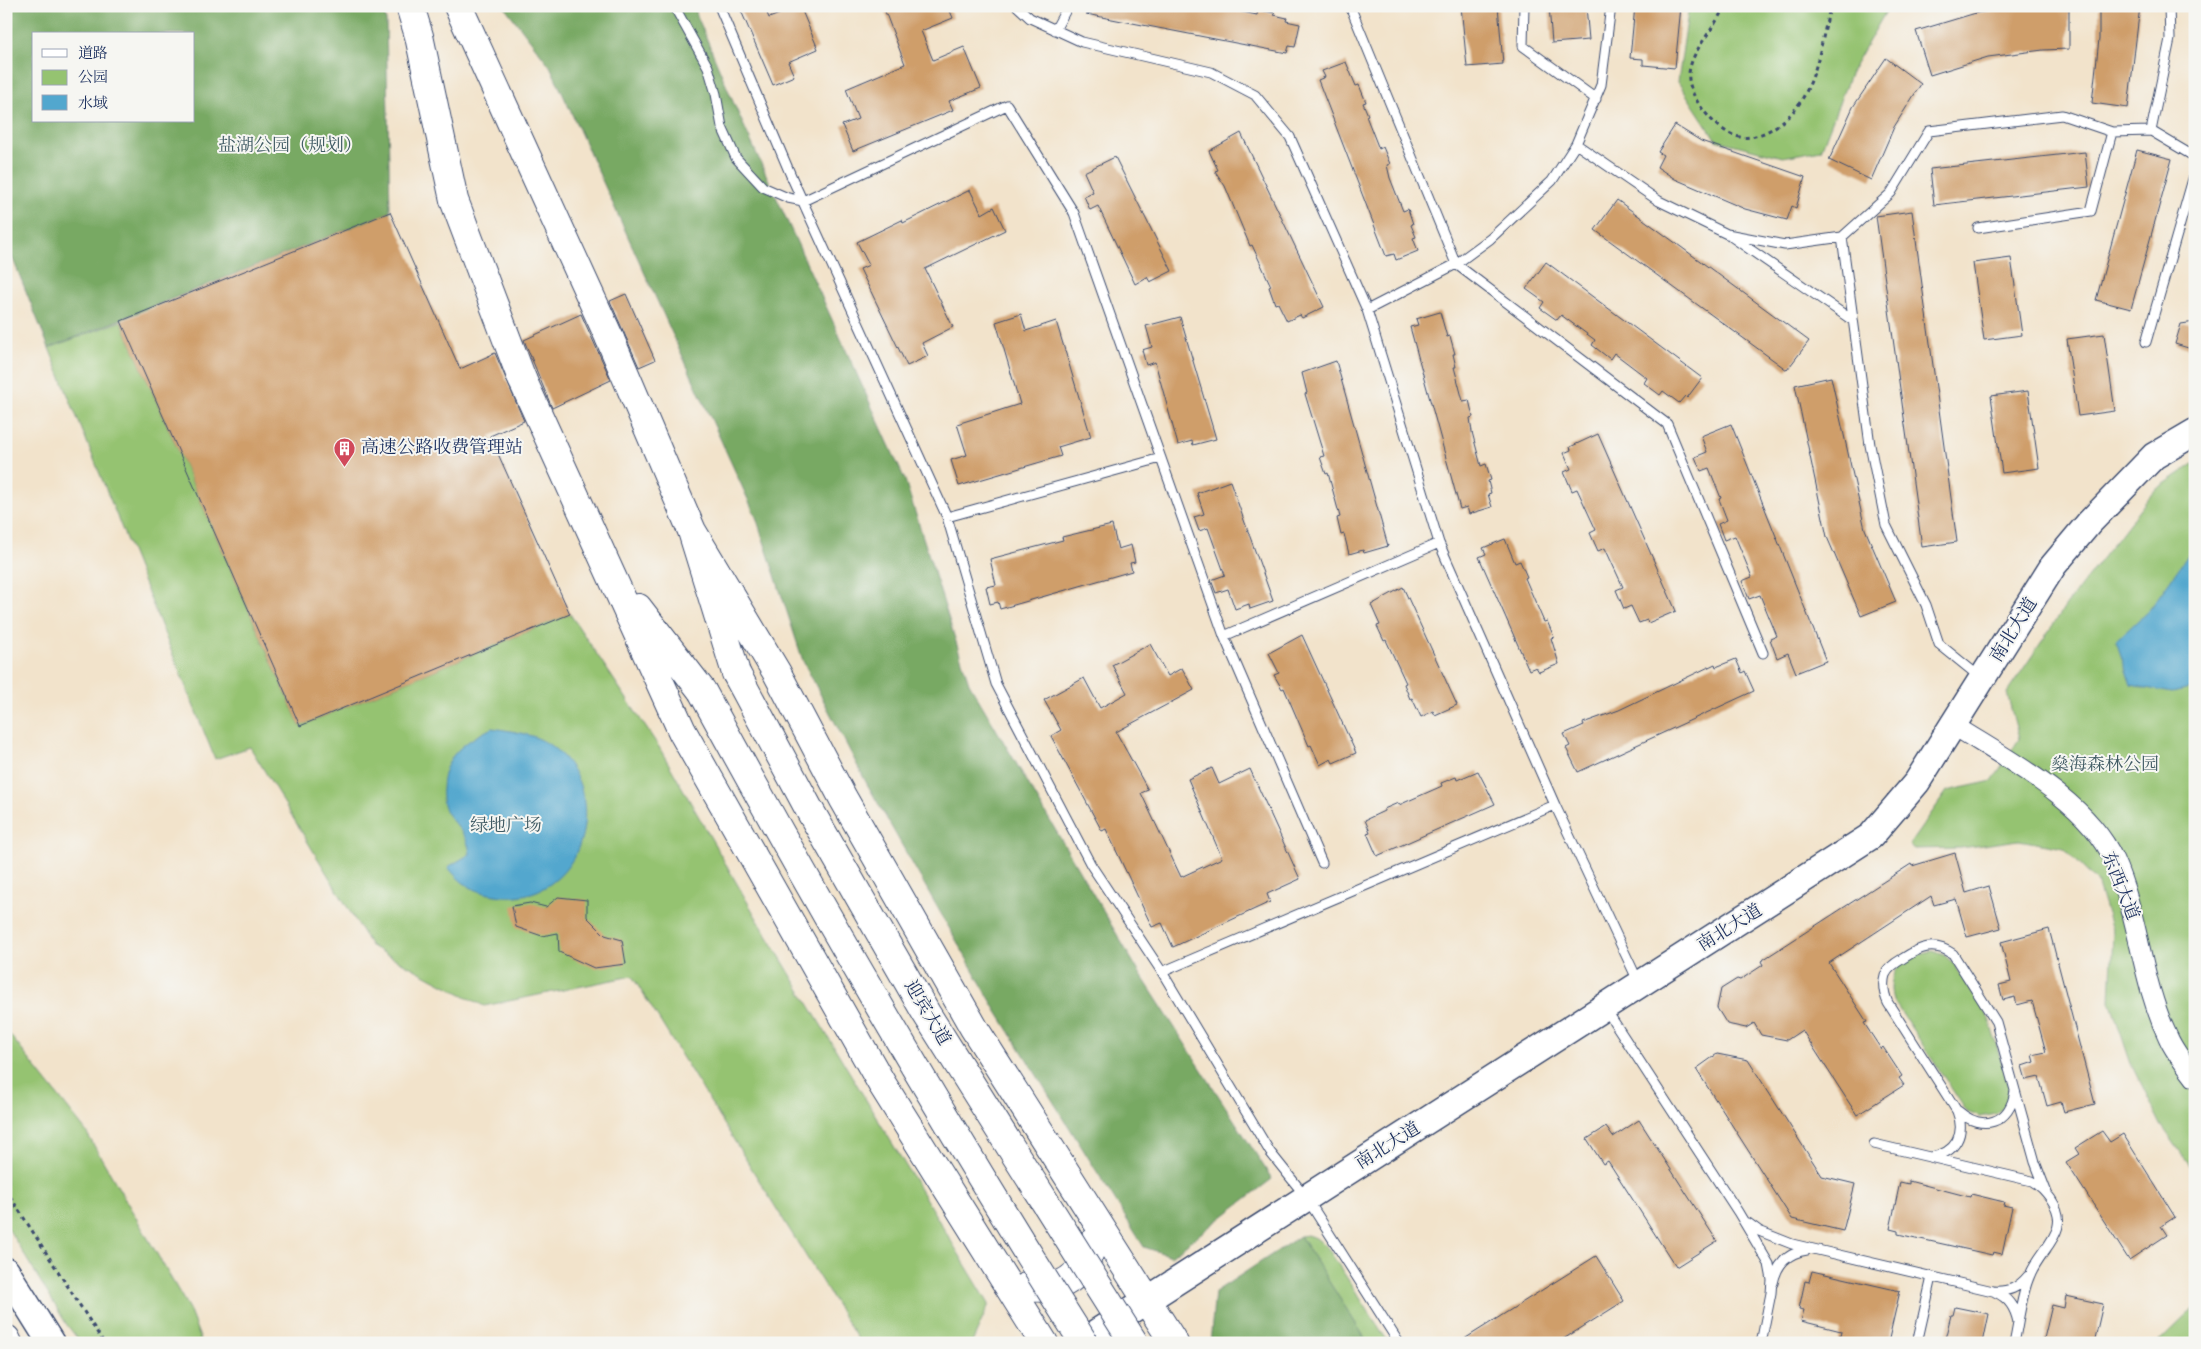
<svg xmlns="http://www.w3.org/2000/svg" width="2201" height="1349" font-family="'Old Standard TT','Noto Serif SC',serif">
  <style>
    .green { fill: #95c371; stroke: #587968 }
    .forest { fill: #78a963; stroke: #4a6c60; fill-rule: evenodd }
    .water { fill: #52a7ce; stroke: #366b96 }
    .building { fill: #cf9e6b }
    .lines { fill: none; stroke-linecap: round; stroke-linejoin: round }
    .lane-casing { stroke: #3b4a6e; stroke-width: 11 }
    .street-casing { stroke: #3b4a6e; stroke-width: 21 }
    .secondary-casing { stroke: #3b4a6e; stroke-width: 29 }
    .primary-casing { stroke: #3b4a6e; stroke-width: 30 }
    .highway-casing { stroke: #3b4a6e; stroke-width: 30 }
    .path { stroke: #3b4a6e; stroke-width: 3; stroke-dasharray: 4 4; stroke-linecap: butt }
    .lane { stroke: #fff; stroke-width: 9 }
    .street { stroke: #fff; stroke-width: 19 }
    .secondary { stroke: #fff; stroke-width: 26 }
    .primary { stroke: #fff; stroke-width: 28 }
    .highway { stroke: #fff; stroke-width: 28 }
    .primary-bridge-casing { stroke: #3b4a6e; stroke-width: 30; stroke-linecap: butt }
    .primary-bridge { stroke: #fff; stroke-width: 28 }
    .labels { text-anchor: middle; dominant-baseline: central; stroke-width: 4; stroke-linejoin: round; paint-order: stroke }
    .park-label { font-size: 18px; fill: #405b64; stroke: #f6f6f2 }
    .poi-label { font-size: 18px; fill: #1b2f5e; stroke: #f6f6f2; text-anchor: start }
    .street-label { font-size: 18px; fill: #1b2f5e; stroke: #f6f6f2 }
  </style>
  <rect width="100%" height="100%" fill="#f6f6f2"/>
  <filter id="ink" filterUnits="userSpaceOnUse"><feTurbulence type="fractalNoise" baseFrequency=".02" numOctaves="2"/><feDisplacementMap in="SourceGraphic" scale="10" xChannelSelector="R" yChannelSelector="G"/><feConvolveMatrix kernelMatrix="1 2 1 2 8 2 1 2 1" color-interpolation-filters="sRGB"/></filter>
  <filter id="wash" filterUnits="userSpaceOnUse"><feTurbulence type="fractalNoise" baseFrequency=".0096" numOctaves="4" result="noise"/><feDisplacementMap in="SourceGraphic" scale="20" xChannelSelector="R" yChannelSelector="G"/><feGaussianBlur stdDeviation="1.12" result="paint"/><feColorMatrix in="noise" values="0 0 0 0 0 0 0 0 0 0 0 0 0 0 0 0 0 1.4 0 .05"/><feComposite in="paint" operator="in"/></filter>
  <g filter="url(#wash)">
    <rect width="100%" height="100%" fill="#f2e3cb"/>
    <path class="green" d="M1689 6H1889L1851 72 1821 150 1783 157 1716 140 1678 82Z
      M121 321 300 726 570 614 659 747 756 917 989 1304 972 1343H860L632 976 484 1006 371 946 250 747 215 759 49 348Z
      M2195 463V1172L2161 1125 2131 1064 2110 1001 2113 933 2097 882 2064 848 2019 840 1961 848 1914 849 1909 845 1947 791 1992 781 2019 739 2007 693 2067 604 2154 491Z
      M1933 951 1944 955 1954 964 1989 1019 2009 1088 2007 1100 2003 1109 1997 1114 1980 1117 1967 1112 1893 1000C1884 972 1907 954 1933 951Z
      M6 1030 85 1130 189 1309 202 1343H81L67 1325 6 1225Z
      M1307 1235 1316 1238 1327 1247 1389 1343H1368L1300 1236Z
      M2195 1307V1343H2158Z"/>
    <path class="forest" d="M6 6H382L386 20 390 212 49 348 6 242ZM34 34H194V121H34Z
      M504 6H693L734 104 905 480 969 683 1139 972 1272 1179 1171 1256 1144 1247 996 1010 867 784 803 661 756 517 550 66Z
      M1300 1236 1368 1343H1210L1215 1292Z"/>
    <path class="water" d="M2195 545V688L2172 693 2131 685 2116 641 2150 609Z
      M492 728C510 731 531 733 547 743 618 790 582 910 495 895 474 892 461 884 448 867L470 854C468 835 458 829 448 815 443 809 441 797 442 789 443 756 464 742 492 728Z"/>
    <g id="blocks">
      <path class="building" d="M739 6H764L769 18 800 6 818 49 788 62 794 76 773 85Z
        M883 6H948L953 18 921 31 933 60 964 47 981 88 949 101 953 110 853 151 842 125 858 119 846 89 905 64Z
        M1087 6H1223V8L1257 15 1258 10 1275 13 1274 15 1287 18 1286 21 1300 24 1295 47 1289 46 1287 53 1086 14Z
        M1461 6H1498L1503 64 1467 67Z
        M1549 6H1586L1589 40 1552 43Z
        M1635 6H1681L1675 68 1643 65V59L1630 58Z
        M2023 6H2069V49L2043 50 1988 57 1930 75 1916 31 1976 13Z
        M2099 6H2140L2128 108 2092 103 2099 39Z
        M1886 58 1921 84 1894 127 1871 180 1829 160 1853 107Z
        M1346 62 1356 86 1359 85 1366 102 1363 103 1368 115 1366 116 1379 149 1383 147 1390 164 1387 165 1390 178 1403 211 1408 209 1413 224 1411 225 1416 237 1413 238 1418 251 1396 260 1394 254 1386 256 1318 80 1325 77 1322 71Z
        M1675 125 1701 141 1805 177 1796 208 1792 206 1787 220 1745 209 1675 179 1657 167 1663 155 1658 152Z
        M1241 133 1324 307 1302 318 1300 315 1287 321 1278 303 1275 304 1269 287 1271 286 1252 245 1250 246 1225 186 1215 171 1218 170 1209 151Z
        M2137 150 2172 159 2131 309 2096 300Z
        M2085 152 2089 187 1934 205 1930 169Z
        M1115 157 1172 271 1150 282 1147 277 1135 284 1098 206 1090 210 1084 196 1093 192 1084 172Z
        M970 190 982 214 994 207 1005 230 925 269 953 327 922 343 928 356 907 366 860 269 869 265 857 242 902 220 903 223Z
        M1617 200 1809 341 1787 370 1595 230Z
        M1912 211 1957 542 1922 547 1876 216Z
        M390 212 460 369 495 353 524 421 490 436 570 614 300 726 121 321Z
        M2011 258 2022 335 1984 340 1973 263Z
        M1546 262 1702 378 1687 398 1685 396 1679 403 1663 391 1660 395 1644 383 1647 378 1614 353 1610 359 1592 345 1595 340 1561 315 1557 320 1540 308 1544 302 1526 289Z
        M626 294 655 360 639 367 610 301Z
        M1440 312 1447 337 1450 336 1455 354H1453L1456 367H1454L1463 401 1469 400 1473 417 1470 418 1472 432 1481 466 1486 464 1491 480 1488 481 1491 493 1488 494 1492 507 1469 514 1467 507 1460 509 1410 327 1418 325 1416 319Z
        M581 314 611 380 552 408 524 340Z
        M1021 314 1026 331 1056 321 1091 437 1058 447 1061 456 959 486 951 460 967 455 957 424 1020 404 996 322Z
        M1180 317 1216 439 1193 445 1192 441 1178 445 1155 362 1146 365 1142 350 1152 347 1146 326Z
        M2195 322V350L2175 344 2181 324Z
        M2104 334 2115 411 2078 416 2067 339Z
        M1336 361 1388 546 1364 553 1363 550 1349 554 1344 534 1341 535 1337 518 1340 517 1328 473 1326 474 1320 457 1324 456 1305 394 1307 393 1302 373Z
        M1831 377 1865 529 1896 602 1861 616 1827 537 1795 385Z
        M2028 391 2039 468 2002 473 1991 396Z
        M1731 424 1826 661 1796 673 1788 653 1777 658 1770 639 1777 636 1760 595 1749 599 1742 581 1752 577 1735 536 1724 540 1718 524 1727 520 1719 499 1721 498 1709 468 1701 471 1695 457 1707 452 1701 436Z
        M1598 434 1676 611 1648 623 1647 620 1639 623 1631 606 1624 609 1616 590 1623 587 1605 548 1598 551 1590 533 1596 530 1577 489 1572 491 1564 472 1571 469 1564 453 1571 450 1570 447Z
        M1230 481 1273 601 1250 609 1249 604 1235 609 1228 589 1216 593 1211 580 1225 575 1208 528 1199 531 1194 517 1204 514 1197 493Z
        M1112 525 1118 549 1131 545 1135 562 1130 563 1132 571 1000 609 998 602 990 604 986 587 996 585 990 559 1063 540 1062 537Z
        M1505 539 1515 563 1520 561 1527 577 1525 578 1544 622 1547 621 1554 637 1551 638 1559 664 1539 672 1536 667 1529 670 1479 557 1486 554 1483 548Z
        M1403 587 1457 705 1435 715 1433 711 1421 717 1412 698 1410 699 1404 684 1406 683 1386 640 1384 641 1377 626 1380 625 1371 605Z
        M1302 635 1356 753 1333 763 1331 759 1320 765 1311 745 1309 746 1284 688 1282 689 1274 675 1279 673 1269 653Z
        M1150 644 1168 676 1182 668 1194 690 1116 732 1148 790 1141 793 1181 877 1222 858 1188 779 1212 768 1219 784 1250 769 1300 879 1267 894 1270 902 1173 947 1162 923 1152 927 1106 829 1102 831 1051 736 1061 730 1044 700 1084 678 1100 708 1127 693 1112 665Z
        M1736 659 1742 673 1745 671 1754 691 1578 772 1566 748 1570 746 1564 734 1584 725 1583 723 1619 710 1715 664 1716 667Z
        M1478 771 1495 804 1377 856 1367 833 1370 832 1365 820 1384 811V809L1398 803 1399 805 1442 786 1441 783 1456 777 1457 780Z
        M1955 853 1966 893 1989 886 2001 928 1967 937 1956 899 1934 905 1931 896 1829 963 1867 1022 1864 1023 1881 1049 1883 1047 1902 1076 1899 1078 1904 1085 1857 1115 1802 1030 1787 1040 1761 1035 1754 1023 1746 1028 1727 1024 1717 1008 1721 989 1737 979 1740 980 1763 965 1761 961 1911 864 1912 866Z
        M558 897 587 900V917L605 935 622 940 626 964 594 968 559 952 558 933 542 936 516 927 512 906 530 903 546 907Z
        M2049 929 2095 1104 2064 1112 2061 1102 2047 1106 2039 1077 2026 1080 2022 1066 2034 1062 2032 1055 2046 1052 2032 1001 2017 1005 2015 997 2003 1000 1999 985 2011 982 2001 942Z
        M1717 1054 1748 1060 1822 1176 1855 1184 1843 1231 1792 1219 1696 1069Z
        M1639 1120 1717 1241 1676 1267 1608 1161 1603 1164 1587 1139 1606 1127 1613 1137Z
        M2102 1131 2110 1142 2123 1134 2175 1217 2161 1226 2167 1235 2129 1260 2066 1162 2079 1154 2075 1148Z
        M1909 1181 1970 1197 1971 1194 2004 1202 2003 1205 2012 1207 2002 1254 1993 1252 1992 1255 1898 1234V1231L1890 1229 1900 1182 1909 1184Z
        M1596 1256 1624 1301 1557 1343H1458Z
        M1812 1271 1900 1291 1888 1343H1838L1841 1331 1801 1321 1804 1310 1799 1309 1805 1281 1809 1282Z
        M2066 1296 2103 1304 2094 1343H2043L2052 1305 2064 1308Z
        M1955 1307 1989 1314 1983 1343H1944L1951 1315H1953Z"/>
    </g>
  </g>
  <g filter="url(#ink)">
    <use href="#blocks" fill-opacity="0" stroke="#3b4a6e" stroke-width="1"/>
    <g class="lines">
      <defs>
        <path id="lane" d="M674 6 708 67 716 94 722 127 736 158 763 187 788 198 803 201 1007 105 1074 213 1224 636 1322 863
          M719 6 792 178 947 517 996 684 1091 865 1162 972 1555 805
          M1017 6 1030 18 1082 42 1211 72 1255 95 1290 137 1367 310 1439 543 1555 805 1639 983
          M1350 6 1456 264 1667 424 1763 653
          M1524 6 1523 46 1596 99
          M1055 30 1068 6
          M2151 131 2170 39 2169 6
          M1576 144 1659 201 1727 234 1785 245 1842 237
          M1978 228 2091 211 2112 132
          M1732 237 1852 320
          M1367 310 1456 264 1490 239 1552 181 1576 144 1601 85 1611 6
          M2146 342 2195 172
          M947 517 1161 458
          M1224 636 1439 543
          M1981 678 1939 644 1926 605 1886 525 1870 445 1842 237 1891 193 1929 131 2062 115 2112 132 2151 131 2195 157
          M1162 972 1270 1152 1306 1197 1399 1343
          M1605 1008 1738 1212 1769 1264 1772 1280 1771 1293 1761 1343
          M1958 1111C1982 1132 2010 1124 2015 1091
          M1874 1144 2032 1181C2041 1186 2045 1191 2051 1199 2073 1231 2041 1247 2030 1275 2021 1295 2019 1321 2014 1343
          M1931 1157C1956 1153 1966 1134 1957 1111L1888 1003C1884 994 1882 985 1885 975 1888 968 1895 963 1902 959 1920 947 1934 941 1953 954L1996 1022 2035 1162 2047 1193
          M1748 1223 1759 1231 1792 1244 1993 1291C2009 1292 2018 1288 2028 1276
          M1773 1283C1777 1264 1787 1253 1807 1250
          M1995 1292C2009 1298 2015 1308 2018 1322
          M1917 1343 1932 1277"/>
        <path id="street" d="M1953 725C2006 759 2087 800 2114 860 2139 916 2141 981 2168 1037 2174 1051 2185 1065 2195 1078"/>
        <path id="secondary" d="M6 1271 51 1343
          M1080 1343 1871 836 1917 782 2053 566 2089 523 2154 456 2195 432"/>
        <path id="primary" d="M610 339 692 531 736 673
          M522 379 682 731 882 1084 1044 1343
          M692 531 777 673 843 798 974 1028 1174 1343
          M638 608 702 691
          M1028 1286C1062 1294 1084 1274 1093 1243"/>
        <path id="highway" d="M410 6 419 36 454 200 522 379
          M458 6 610 339
          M6 1339 8 1343"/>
      </defs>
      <use href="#lane" class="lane-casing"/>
      <use href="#street" class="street-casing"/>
      <use href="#secondary" class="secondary-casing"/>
      <use href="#primary" class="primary-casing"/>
      <use href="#highway" class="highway-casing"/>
      <path class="path" d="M1724 6C1715 30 1692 48 1689 73 1686 96 1718 134 1740 137 1758 140 1779 126 1791 114 1816 87 1820 47 1829 12L1834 6
        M6 1190 104 1343"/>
      <use href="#lane" class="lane"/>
      <use href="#street" class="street"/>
      <use href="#secondary" class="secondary"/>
      <use href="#primary" class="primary"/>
      <use href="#highway" class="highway"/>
      <defs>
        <path id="primary-bridge" d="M736 673 809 809 926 1013 1134 1343
          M702 691C822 912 949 1130 1084 1343"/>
      </defs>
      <use href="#primary-bridge" class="primary-bridge-casing"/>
      <use href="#primary-bridge" class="primary-bridge"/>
    </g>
  </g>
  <defs>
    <symbol id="building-pin" viewBox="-11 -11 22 30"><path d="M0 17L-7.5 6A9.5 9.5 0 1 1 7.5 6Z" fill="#d1495b" stroke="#f6f6f2"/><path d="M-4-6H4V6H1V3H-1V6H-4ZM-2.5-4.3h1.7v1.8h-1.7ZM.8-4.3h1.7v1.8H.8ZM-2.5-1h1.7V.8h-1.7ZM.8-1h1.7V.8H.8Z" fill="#fff"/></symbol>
  </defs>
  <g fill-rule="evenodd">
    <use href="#building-pin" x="332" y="436" width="25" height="34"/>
  </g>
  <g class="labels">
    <g class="park-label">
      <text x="290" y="146">盐湖公园（规划）</text>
      <text x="2105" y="765">燊海森林公园</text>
      <text x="506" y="826">绿地广场</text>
    </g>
    <g class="poi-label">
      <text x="361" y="448">高速公路收费管理站</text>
    </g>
    <g class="street-label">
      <text transform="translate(2014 630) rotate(-58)">南北大道</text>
      <text transform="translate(2120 886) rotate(68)">东西大道</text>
      <text transform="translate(1730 928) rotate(-32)">南北大道</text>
      <text transform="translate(927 1013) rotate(59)">迎宾大道</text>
      <text transform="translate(1388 1146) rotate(-32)">南北大道</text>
    </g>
  </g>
  <rect width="2201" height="1349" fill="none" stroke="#f6f6f2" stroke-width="25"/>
  <rect x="32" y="32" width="162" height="90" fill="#f6f6f2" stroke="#9ea6b7"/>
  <rect x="42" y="49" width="25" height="8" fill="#ffffff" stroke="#9ea6b7"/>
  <text x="78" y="58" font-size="15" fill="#1b2f5e">道路</text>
  <rect x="42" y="70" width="25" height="15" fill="#95c371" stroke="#9ea6b7"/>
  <text x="78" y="82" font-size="15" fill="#1b2f5e">公园</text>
  <rect x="42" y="95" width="25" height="15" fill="#52a7ce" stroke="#9ea6b7"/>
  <text x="78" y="108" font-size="15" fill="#1b2f5e">水域</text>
</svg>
